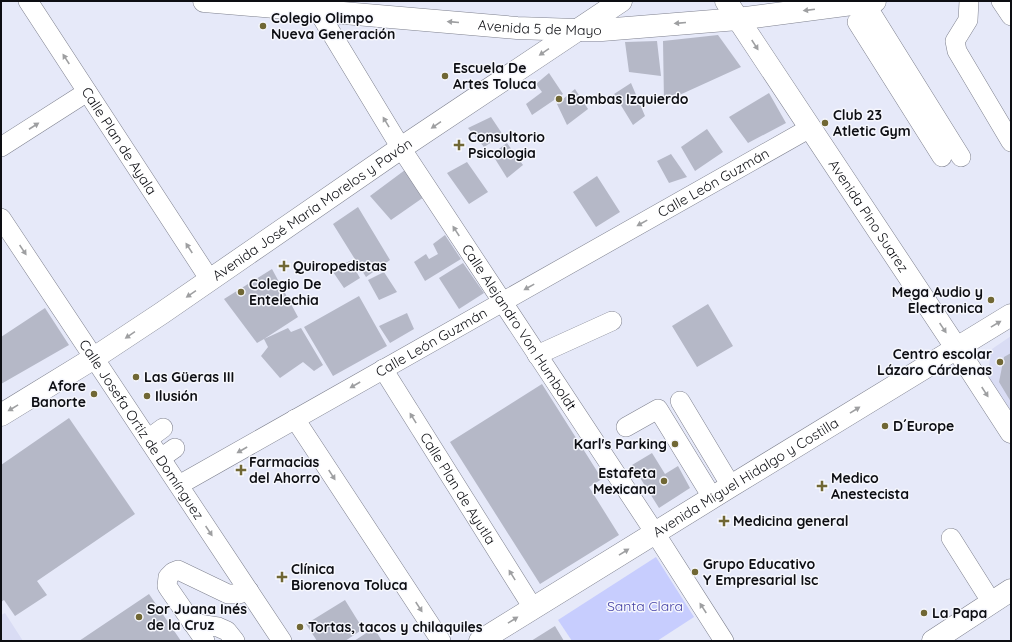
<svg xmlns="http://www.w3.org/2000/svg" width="1012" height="642" font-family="Quicksand,sans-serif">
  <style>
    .built { fill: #d9dcf4 }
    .green { fill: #c7cdfe }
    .building { fill: #b5b8c7 }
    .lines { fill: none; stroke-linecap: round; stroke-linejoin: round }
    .minor-casing { stroke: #7e808e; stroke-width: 20 }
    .major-casing { stroke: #7e808e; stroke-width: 23 }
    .minor { stroke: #fff; stroke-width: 19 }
    .major { stroke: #fff; stroke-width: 22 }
    .oneway { fill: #9e9fa1 }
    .poi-dot { fill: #706734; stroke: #f6f7fd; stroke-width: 1.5 }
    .labels { text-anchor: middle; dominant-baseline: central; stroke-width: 3; stroke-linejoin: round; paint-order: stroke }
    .poi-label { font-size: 14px; font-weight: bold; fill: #0d0e13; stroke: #f6f7fd; text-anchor: start }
    .street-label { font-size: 14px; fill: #0d0e13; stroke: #f6f7fd }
    .park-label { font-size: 14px; fill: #4643a6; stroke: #f6f7fd }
  </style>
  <rect width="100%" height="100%" fill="#e6e9f9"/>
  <path class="built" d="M1011 336V413L987 375 992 349Z
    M5 613 23 641H1V615Z"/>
  <path class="green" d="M656 557 694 617 657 641H572L558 620Z"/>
  <path class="building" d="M718 35 741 67 664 102 663 41Z
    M657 41 661 76 629 72 625 42Z
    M549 73 563 94 532 115 526 104 542 92 536 84Z
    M631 83 645 116 633 125 614 94Z
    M575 89 588 109 567 125 557 104Z
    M769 93 786 123 748 143 729 117Z
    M491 117 503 135 484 147 468 128Z
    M707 129 723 152 695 171 681 147Z
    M507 143 523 165 507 178 492 154Z
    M671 154 687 177 669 183 657 161Z
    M467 162 488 192 469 204 447 173Z
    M405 170 424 197 391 220 370 196Z
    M597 176 620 212 596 227 573 192Z
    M358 207 390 260 366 277 333 224Z
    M445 235 461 259 425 281 414 262 426 254 429 259 438 254 433 244Z
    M350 261 360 278 344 288 331 269Z
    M463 263 484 293 459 309 439 278Z
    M272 269 298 317 264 339 288 328 291 332 301 328 323 365 314 371 303 362 280 378 261 356 268 347 264 339 257 343 224 299Z
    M384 272 397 292 379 300 368 280Z
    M359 296 387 346 333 376 304 327Z
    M708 304 733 346 697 367 672 326Z
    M45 308 69 345 1 384V337Z
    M407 313 414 329 390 343 379 326Z
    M1011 353V402L999 382 1004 357Z
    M542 384 602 479 589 487 619 535 540 584 450 442Z
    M69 418 135 514 37 581 47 595 15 616 4 600 1 602V465Z
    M652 453 665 474 678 466 690 488 659 508 632 465Z
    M149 594 181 641H79Z
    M345 600 363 629 345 641H317L306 624Z
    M555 626 564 641H531Z
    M374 628 382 641H354Z"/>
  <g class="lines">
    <defs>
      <g id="minor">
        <path id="s1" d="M28 1 210 280"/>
        <path d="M969 1 968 20 955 41 957 51 1011 142"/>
        <path d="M1001 1 1011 16"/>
        <path d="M865 3 961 157"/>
        <path id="s2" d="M318 11 401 148 655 533 724 641"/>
        <path d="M857 22 942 157"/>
        <path d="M1 147 87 92"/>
        <path id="s3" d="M1 218 282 641"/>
        <path d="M537 355 612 321"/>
        <path id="s4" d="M383 369 533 608"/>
        <path d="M680 401 731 486"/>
        <path d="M295 419 441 641"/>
        <path d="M626 427 658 409 712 497"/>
        <path d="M148 439 163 428"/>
        <path d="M161 458 175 448"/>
        <path id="s5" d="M179 485 810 128"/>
        <path d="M951 538 992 603"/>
        <path d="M192 623 218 627 227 631 235 641"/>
        <path d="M205 641 169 589 167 586 168 577 173 572 178 570 228 594H239L249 591"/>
      </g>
      <g id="major">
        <path id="s6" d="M204 1 517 28 576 30H602L738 19 875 1"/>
        <path id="s7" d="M726 1 961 355 1011 432"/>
        <path id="s8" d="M1 415 94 358 162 313 401 148 621 1"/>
        <path id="s9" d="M480 641 731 486 1011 315"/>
        <path d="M933 641 1011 590"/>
      </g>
    </defs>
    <use href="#minor" class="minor-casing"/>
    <use href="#major" class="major-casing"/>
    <use href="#minor" class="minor"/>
    <use href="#major" class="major"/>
  </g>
  <defs><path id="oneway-solid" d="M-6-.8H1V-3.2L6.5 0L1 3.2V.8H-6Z"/></defs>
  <g class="oneway">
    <use href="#oneway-solid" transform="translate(809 10) rotate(173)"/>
    <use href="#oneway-solid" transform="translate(453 22) rotate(-175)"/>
    <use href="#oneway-solid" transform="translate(680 23) rotate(175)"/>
    <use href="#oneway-solid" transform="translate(755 45) rotate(57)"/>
    <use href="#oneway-solid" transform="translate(544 52) rotate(146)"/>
    <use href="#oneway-solid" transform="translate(66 59) rotate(-123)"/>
    <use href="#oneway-solid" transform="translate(386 122) rotate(-121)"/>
    <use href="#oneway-solid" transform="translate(436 125) rotate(146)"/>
    <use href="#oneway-solid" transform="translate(34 126) rotate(-33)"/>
    <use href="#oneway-solid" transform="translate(642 223) rotate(151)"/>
    <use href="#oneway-solid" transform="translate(456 231) rotate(-123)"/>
    <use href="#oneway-solid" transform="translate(189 248) rotate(-123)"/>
    <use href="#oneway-solid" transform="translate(23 250) rotate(56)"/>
    <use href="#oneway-solid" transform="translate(529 287) rotate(151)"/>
    <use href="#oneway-solid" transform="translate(191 294) rotate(146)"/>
    <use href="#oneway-solid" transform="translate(996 324) rotate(-31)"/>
    <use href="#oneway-solid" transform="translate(943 328) rotate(56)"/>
    <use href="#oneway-solid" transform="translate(130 335) rotate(146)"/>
    <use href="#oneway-solid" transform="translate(355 385) rotate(150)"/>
    <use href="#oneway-solid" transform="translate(985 392) rotate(57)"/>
    <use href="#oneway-solid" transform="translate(13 408) rotate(149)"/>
    <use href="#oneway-solid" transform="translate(855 410) rotate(-32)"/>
    <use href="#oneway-solid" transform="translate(413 418) rotate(-122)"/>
    <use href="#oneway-solid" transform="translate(242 450) rotate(150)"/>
    <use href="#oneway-solid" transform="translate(332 475) rotate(57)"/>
    <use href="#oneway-solid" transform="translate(209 531) rotate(56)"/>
    <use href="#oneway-solid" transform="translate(624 552) rotate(-32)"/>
    <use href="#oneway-solid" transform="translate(512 575) rotate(-122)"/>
    <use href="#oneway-solid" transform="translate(419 607) rotate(57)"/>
    <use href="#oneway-solid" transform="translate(703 608) rotate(-123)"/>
    <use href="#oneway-solid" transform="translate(513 620) rotate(-32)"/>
  </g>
  <g class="poi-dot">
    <circle cx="263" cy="26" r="4"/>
    <circle cx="445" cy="76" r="4"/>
    <circle cx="559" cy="99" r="4"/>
    <circle cx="825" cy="123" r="4"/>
    <path d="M457 139h4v4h4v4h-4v4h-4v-4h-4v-4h4z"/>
    <path d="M282 260h4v4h4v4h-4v4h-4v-4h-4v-4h4z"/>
    <circle cx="241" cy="292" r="4"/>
    <circle cx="991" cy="300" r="4"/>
    <circle cx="1000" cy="362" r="4"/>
    <circle cx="136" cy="377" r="4"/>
    <circle cx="94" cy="394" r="4"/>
    <circle cx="147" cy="396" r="4"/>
    <circle cx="885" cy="426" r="4"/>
    <circle cx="675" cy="444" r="4"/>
    <path d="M239 464h4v4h4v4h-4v4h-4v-4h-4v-4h4z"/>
    <circle cx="664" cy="481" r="4"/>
    <path d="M820 480h4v4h4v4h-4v4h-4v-4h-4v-4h4z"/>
    <path d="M722 515h4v4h4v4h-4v4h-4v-4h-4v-4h4z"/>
    <circle cx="695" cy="572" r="4"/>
    <path d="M280 571h4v4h4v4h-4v4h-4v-4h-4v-4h4z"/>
    <circle cx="924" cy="613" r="4"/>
    <circle cx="139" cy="617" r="4"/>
    <circle cx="300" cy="627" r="4"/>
  </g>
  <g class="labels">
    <g class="poi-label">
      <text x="271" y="18">Colegio Olimpo<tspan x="271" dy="16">Nueva Generación</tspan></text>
      <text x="453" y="68">Escuela De<tspan x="453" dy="16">Artes Toluca</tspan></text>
      <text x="567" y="99">Bombas Izquierdo</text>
      <text x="833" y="115">Club 23<tspan x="833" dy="16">Atletic Gym</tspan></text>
      <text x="468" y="137">Consultorio<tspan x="468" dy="16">Psicologia</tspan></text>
      <text x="293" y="266">Quiropedistas</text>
      <text x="249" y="284">Colegio De<tspan x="249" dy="16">Entelechia</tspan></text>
      <text x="983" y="292" text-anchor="end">Mega Audio y<tspan x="983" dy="16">Electronica</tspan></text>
      <text x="992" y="354" text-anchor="end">Centro escolar<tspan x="992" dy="16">Lázaro Cárdenas</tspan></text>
      <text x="144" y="377">Las Güeras III</text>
      <text x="86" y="386" text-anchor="end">Afore<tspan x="86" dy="16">Banorte</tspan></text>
      <text x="155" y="396">Ilusión</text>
      <text x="893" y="426">D´Europe</text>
      <text x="667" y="444" text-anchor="end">Karl's Parking</text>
      <text x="249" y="462">Farmacias<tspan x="249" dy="16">del Ahorro</tspan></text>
      <text x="656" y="473" text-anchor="end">Estafeta<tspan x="656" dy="16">Mexicana</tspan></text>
      <text x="831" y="478">Medico<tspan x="831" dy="16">Anestecista</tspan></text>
      <text x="733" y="521">Medicina general</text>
      <text x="703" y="564">Grupo Educativo<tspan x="703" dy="16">Y Empresarial Isc</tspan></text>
      <text x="291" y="569">Clínica<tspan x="291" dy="16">Biorenova Toluca</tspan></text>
      <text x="147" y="609">Sor Juana Inés<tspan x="147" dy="16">de la Cruz</tspan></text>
      <text x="932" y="613">La Papa</text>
      <text x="308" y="627">Tortas, tacos y chilaquiles</text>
    </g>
    <g class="street-label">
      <text stroke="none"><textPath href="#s6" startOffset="337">Avenida 5 de Mayo</textPath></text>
      <text stroke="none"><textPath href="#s1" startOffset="167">Calle Plan de Ayala</textPath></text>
      <text stroke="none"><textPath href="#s5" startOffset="614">Calle León Guzmán</textPath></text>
      <text stroke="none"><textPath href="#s8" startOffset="373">Avenida José María Morelos y Pavón</textPath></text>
      <text stroke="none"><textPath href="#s7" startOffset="258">Avenida Pino Suarez</textPath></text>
      <text stroke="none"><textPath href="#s2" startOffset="375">Calle Alejandro Von Humboldt</textPath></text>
      <text stroke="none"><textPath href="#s5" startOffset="290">Calle León Guzmán</textPath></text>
      <text stroke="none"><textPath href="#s3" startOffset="254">Calle Josefa Ortiz de Domínguez</textPath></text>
      <text stroke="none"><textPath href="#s9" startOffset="312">Avenida Miguel Hidalgo y Costilla</textPath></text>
      <text stroke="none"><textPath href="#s4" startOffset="141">Calle Plan de Ayutla</textPath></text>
    </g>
    <g class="park-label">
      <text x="645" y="606">Santa Clara</text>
    </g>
  </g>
  <rect width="1012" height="642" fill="none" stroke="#0d0e13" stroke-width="4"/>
</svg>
